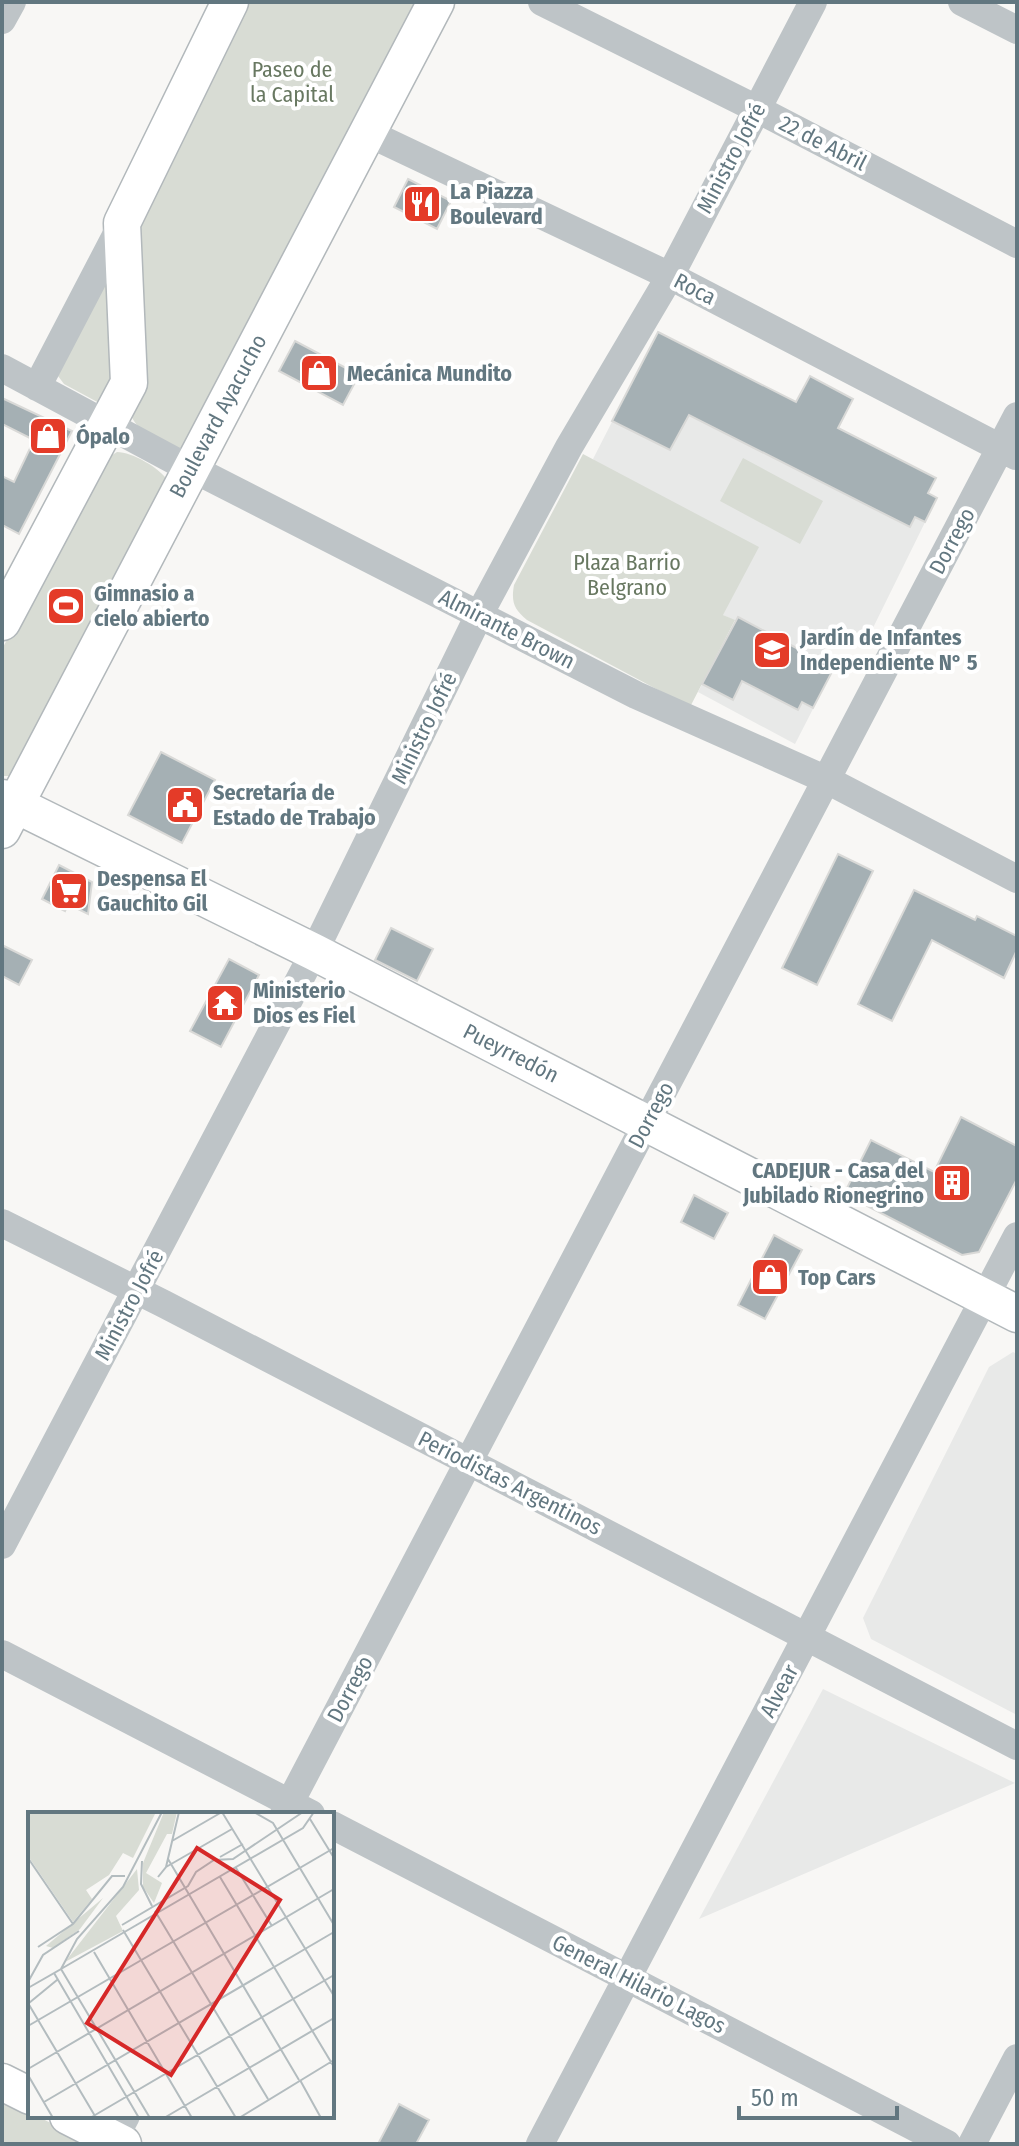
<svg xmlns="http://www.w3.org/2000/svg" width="1019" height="2146" font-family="'Fira Sans Condensed',sans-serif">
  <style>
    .built { fill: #e8e9e8 }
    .green { fill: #d8dcd4 }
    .building { fill: #a5b0b4; stroke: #d9d9d7; stroke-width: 2 }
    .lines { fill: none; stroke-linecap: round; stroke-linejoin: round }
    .major-casing { stroke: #b2b8bb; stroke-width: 39 }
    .minor { stroke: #bec4c7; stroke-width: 28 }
    .major { stroke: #fff; stroke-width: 36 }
    .labels { text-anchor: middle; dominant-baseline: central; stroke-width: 8; stroke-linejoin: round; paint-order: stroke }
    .park-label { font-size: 22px; fill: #687861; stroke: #fff }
    .street-label { font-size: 22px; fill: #627780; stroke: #fff }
    .poi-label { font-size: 22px; font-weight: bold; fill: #627780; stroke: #fff; text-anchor: start }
    .inset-road { fill: none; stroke: #b3bcbf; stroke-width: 2 }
    .view { fill: #d62828; fill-opacity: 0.15; stroke: #d62828; stroke-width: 4 }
    .inset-edge { fill: none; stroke: #627780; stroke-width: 4 }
  </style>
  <rect width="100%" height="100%" fill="#f8f7f5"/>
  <path class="built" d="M658 332 796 402 810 376 853 399 839 428 936 478 928 493 937 498 867 640 830 639 819 659 834 668 795 744 698 692 735 621 723 615 593 459Z
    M1013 1352 1017 1354V1715L871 1639 863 1618 989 1367Z
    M823 1689 1015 1783 699 1919 744 1836Z"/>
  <path class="green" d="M246 2H420L184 448 178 449C161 440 138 434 131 415L137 218Z
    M106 276 117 375 101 404 64 384 58 376Z
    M117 452C132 452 160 468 168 481L15 773 9 776H2V649L106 459Z
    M583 454 759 547 723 615 735 620 690 707 527 620C514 609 511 602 514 585Z
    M743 458 823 501 800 544 720 501Z
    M2 2098 30 2112V2116H37L76 2136 82 2144H2Z"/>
  <path class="building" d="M408 179 451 201 437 229 394 207Z
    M658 332 796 402 810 376 853 399 838 428 936 478 928 493 937 498 925 522 915 517 910 527 689 415 670 450 612 421Z
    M295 341 359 375 343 405 279 371Z
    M2 398 72 431 19 534 2 525V476L14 482 34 440 2 424Z
    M738 617 834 668 813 708 802 702 798 710 742 681 733 700 702 684Z
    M161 752 215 780 182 843 128 815Z
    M838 854 873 871 817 985 782 968Z
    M59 865 92 882 88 914 68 904 65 911 42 899Z
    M914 890 975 920 977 916 1017 936V950L1004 978 932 940 892 1021 858 1004Z
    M391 928 433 949 417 981 375 960Z
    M2 945 32 960 19 985 2 976Z
    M229 959 259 975 221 1047 190 1031Z
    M961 1117 1017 1146V1179L979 1252 962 1255 844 1194 871 1140 934 1172Z
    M694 1195 728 1213 714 1239 681 1222Z
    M774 1235 802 1250 765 1319 738 1305Z
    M399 2104 429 2120 416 2144H378Z"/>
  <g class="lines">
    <defs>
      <path id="major" d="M2 622 129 383 122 223 230 2
        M2 798 314 952 1017 1314
        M2 830 436 2
        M2 2082 30 2096
        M68 2116 123 2144"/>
    </defs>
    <use href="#major" class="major-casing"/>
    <path class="minor" d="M542 2 757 109 1017 244
      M962 2 1017 30
      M2 20 12 2
      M368 133 670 276 1016 456
      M2 368 190 469 207 476 636 695 827 780 1017 879
      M37 387 122 224
      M2 1223 164 1304 1017 1746
      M2 1545 314 952 479 615 569 447 670 276 813 2
      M2 1654 311 1814
      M284 1814 1017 416
      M332 1825 947 2144
      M111 2144 126 2116
      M540 2144 1017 1236
      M972 2144 1017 2058"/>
    <use href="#major" class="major"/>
  </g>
  <defs>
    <symbol id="restaurant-square" viewBox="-11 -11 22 22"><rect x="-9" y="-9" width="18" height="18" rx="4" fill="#e43b28" stroke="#fff"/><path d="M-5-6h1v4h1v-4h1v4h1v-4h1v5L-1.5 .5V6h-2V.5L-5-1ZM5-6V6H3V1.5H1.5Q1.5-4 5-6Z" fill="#fff"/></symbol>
    <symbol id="shop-square" viewBox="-11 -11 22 22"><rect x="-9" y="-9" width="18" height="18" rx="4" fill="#e43b28" stroke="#fff"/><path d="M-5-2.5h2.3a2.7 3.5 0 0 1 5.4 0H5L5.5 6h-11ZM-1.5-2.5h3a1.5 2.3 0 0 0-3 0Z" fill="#fff"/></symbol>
    <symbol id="stadium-square" viewBox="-11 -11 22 22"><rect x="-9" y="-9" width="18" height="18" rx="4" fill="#e43b28" stroke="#fff"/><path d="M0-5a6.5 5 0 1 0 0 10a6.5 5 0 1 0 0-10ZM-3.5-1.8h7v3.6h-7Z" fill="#fff"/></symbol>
    <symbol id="school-square" viewBox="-11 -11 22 22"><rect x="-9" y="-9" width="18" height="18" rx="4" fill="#e43b28" stroke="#fff"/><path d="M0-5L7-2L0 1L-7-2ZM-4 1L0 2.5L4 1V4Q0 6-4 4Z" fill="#fff"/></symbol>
    <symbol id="civic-square" viewBox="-11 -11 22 22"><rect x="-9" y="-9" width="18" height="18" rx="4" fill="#e43b28" stroke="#fff"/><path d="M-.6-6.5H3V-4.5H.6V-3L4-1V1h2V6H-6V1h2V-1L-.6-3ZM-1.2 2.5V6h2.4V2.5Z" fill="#fff"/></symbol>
    <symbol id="supermarket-square" viewBox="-11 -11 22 22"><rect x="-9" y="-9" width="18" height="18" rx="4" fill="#e43b28" stroke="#fff"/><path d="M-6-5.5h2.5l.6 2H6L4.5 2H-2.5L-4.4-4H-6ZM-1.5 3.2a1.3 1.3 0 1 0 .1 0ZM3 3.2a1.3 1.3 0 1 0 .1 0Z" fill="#fff"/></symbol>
    <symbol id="temple-square" viewBox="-11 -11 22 22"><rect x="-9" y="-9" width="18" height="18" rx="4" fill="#e43b28" stroke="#fff"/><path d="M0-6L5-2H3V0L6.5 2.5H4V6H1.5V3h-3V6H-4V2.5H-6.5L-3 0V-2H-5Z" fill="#fff"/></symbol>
    <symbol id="building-square" viewBox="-11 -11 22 22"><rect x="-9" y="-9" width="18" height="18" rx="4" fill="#e43b28" stroke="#fff"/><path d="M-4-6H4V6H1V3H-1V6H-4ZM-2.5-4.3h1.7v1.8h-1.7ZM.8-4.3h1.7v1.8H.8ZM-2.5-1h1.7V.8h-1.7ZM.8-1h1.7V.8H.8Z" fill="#fff"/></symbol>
  </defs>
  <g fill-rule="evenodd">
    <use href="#restaurant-square" x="400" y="182" width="44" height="44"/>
    <use href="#shop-square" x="297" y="351" width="44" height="44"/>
    <use href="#shop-square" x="26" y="414" width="44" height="44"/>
    <use href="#stadium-square" x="44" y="584" width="44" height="44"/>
    <use href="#school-square" x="750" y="628" width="44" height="44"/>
    <use href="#civic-square" x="163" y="783" width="44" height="44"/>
    <use href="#supermarket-square" x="47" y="869" width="44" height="44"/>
    <use href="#temple-square" x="203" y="981" width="44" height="44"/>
    <use href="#building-square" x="930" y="1161" width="44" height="44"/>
    <use href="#shop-square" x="748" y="1255" width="44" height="44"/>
  </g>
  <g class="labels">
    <g class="park-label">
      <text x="292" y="69">Paseo de<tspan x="292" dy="25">la Capital</tspan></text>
      <text x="627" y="562">Plaza Barrio<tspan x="627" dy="25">Belgrano</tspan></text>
    </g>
    <g class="street-label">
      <text transform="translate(823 143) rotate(27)">22 de Abril</text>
      <text transform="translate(731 158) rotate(-62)">Ministro Jofré</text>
      <text transform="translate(695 289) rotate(27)">Roca</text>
      <text transform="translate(218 416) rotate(-62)">Boulevard Ayacucho</text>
      <text transform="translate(952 541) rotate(-62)">Dorrego</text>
      <text transform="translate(507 629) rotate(27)">Almirante Brown</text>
      <text transform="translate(424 728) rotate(-64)">Ministro Jofré</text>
      <text transform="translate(511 1053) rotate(27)">Pueyrredón</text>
      <text transform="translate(651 1115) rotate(-62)">Dorrego</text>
      <text transform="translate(129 1305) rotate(-62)">Ministro Jofré</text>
      <text transform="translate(510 1483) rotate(27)">Periodistas Argentinos</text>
      <text transform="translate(350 1689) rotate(-62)">Dorrego</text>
      <text transform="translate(779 1691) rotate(-62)">Alvear</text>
      <text transform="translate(639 1984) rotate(27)">General Hilario Lagos</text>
    </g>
    <g class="poi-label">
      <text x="450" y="191">La Piazza<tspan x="450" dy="25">Boulevard</tspan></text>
      <text x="347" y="373">Mecánica Mundito</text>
      <text x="76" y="436">Ópalo</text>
      <text x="94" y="593">Gimnasio a<tspan x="94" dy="25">cielo abierto</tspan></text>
      <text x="800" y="637">Jardín de Infantes<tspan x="800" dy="25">Independiente N° 5</tspan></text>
      <text x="213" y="792">Secretaría de<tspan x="213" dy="25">Estado de Trabajo</tspan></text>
      <text x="97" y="878">Despensa El<tspan x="97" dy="25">Gauchito Gil</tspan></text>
      <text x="253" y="990">Ministerio<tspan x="253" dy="25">Dios es Fiel</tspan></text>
      <text x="924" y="1170" text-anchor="end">CADEJUR - Casa del<tspan x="924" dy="25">Jubilado Rionegrino</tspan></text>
      <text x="798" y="1277">Top Cars</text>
    </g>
  </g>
  <g transform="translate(28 1812)">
    <rect width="306" height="306" fill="#f8f7f5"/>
    <path d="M0 0H128L105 46 95 41 81 63 58 78 64 87 45 110 0 44ZM136 0H149L144 22H139L118 61 134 71 126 91 115 75V51ZM109 57 111 78 88 104 95 119 37 150ZM75 86 52 117 25 136 18 134Z" fill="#d8dcd4"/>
    <path class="inset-road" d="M226 0 245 11 306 113M282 7 306 46M144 29 194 0 306 184M192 45 215 32M0 46 45 112M140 47 271 268M114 49 113 72 124 94M138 55 204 17M208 56 244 114M130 65 138 55 151 0M192 65 306 255M127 99 240 287M94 113 160 74 168 60 186 48 205 47 275 0M95 118 208 306M10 135 45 112 84 64H97M66 140 164 306M33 157 275 16 286 0M33 157 122 306M26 161 111 306M0 170 15 143 51 119M0 176 33 157 49 127 95 75 134 0M0 191 67 304M1 191 29 168M0 214 306 36M0 257 306 77M0 263 25 306M272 268 293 306M16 290 306 120M62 306 306 163M136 306 306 206M211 306 306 248"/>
    <path class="view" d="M169 36 252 88 143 263 59 211Z"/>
    <rect width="306" height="306" class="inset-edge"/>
  </g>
  <rect width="1019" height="2146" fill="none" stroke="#627780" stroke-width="8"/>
  <path d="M739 2106v12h158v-12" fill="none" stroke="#627780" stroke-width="4"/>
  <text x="751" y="2106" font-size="24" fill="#627780" stroke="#ffffff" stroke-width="6" paint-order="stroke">50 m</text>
</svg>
